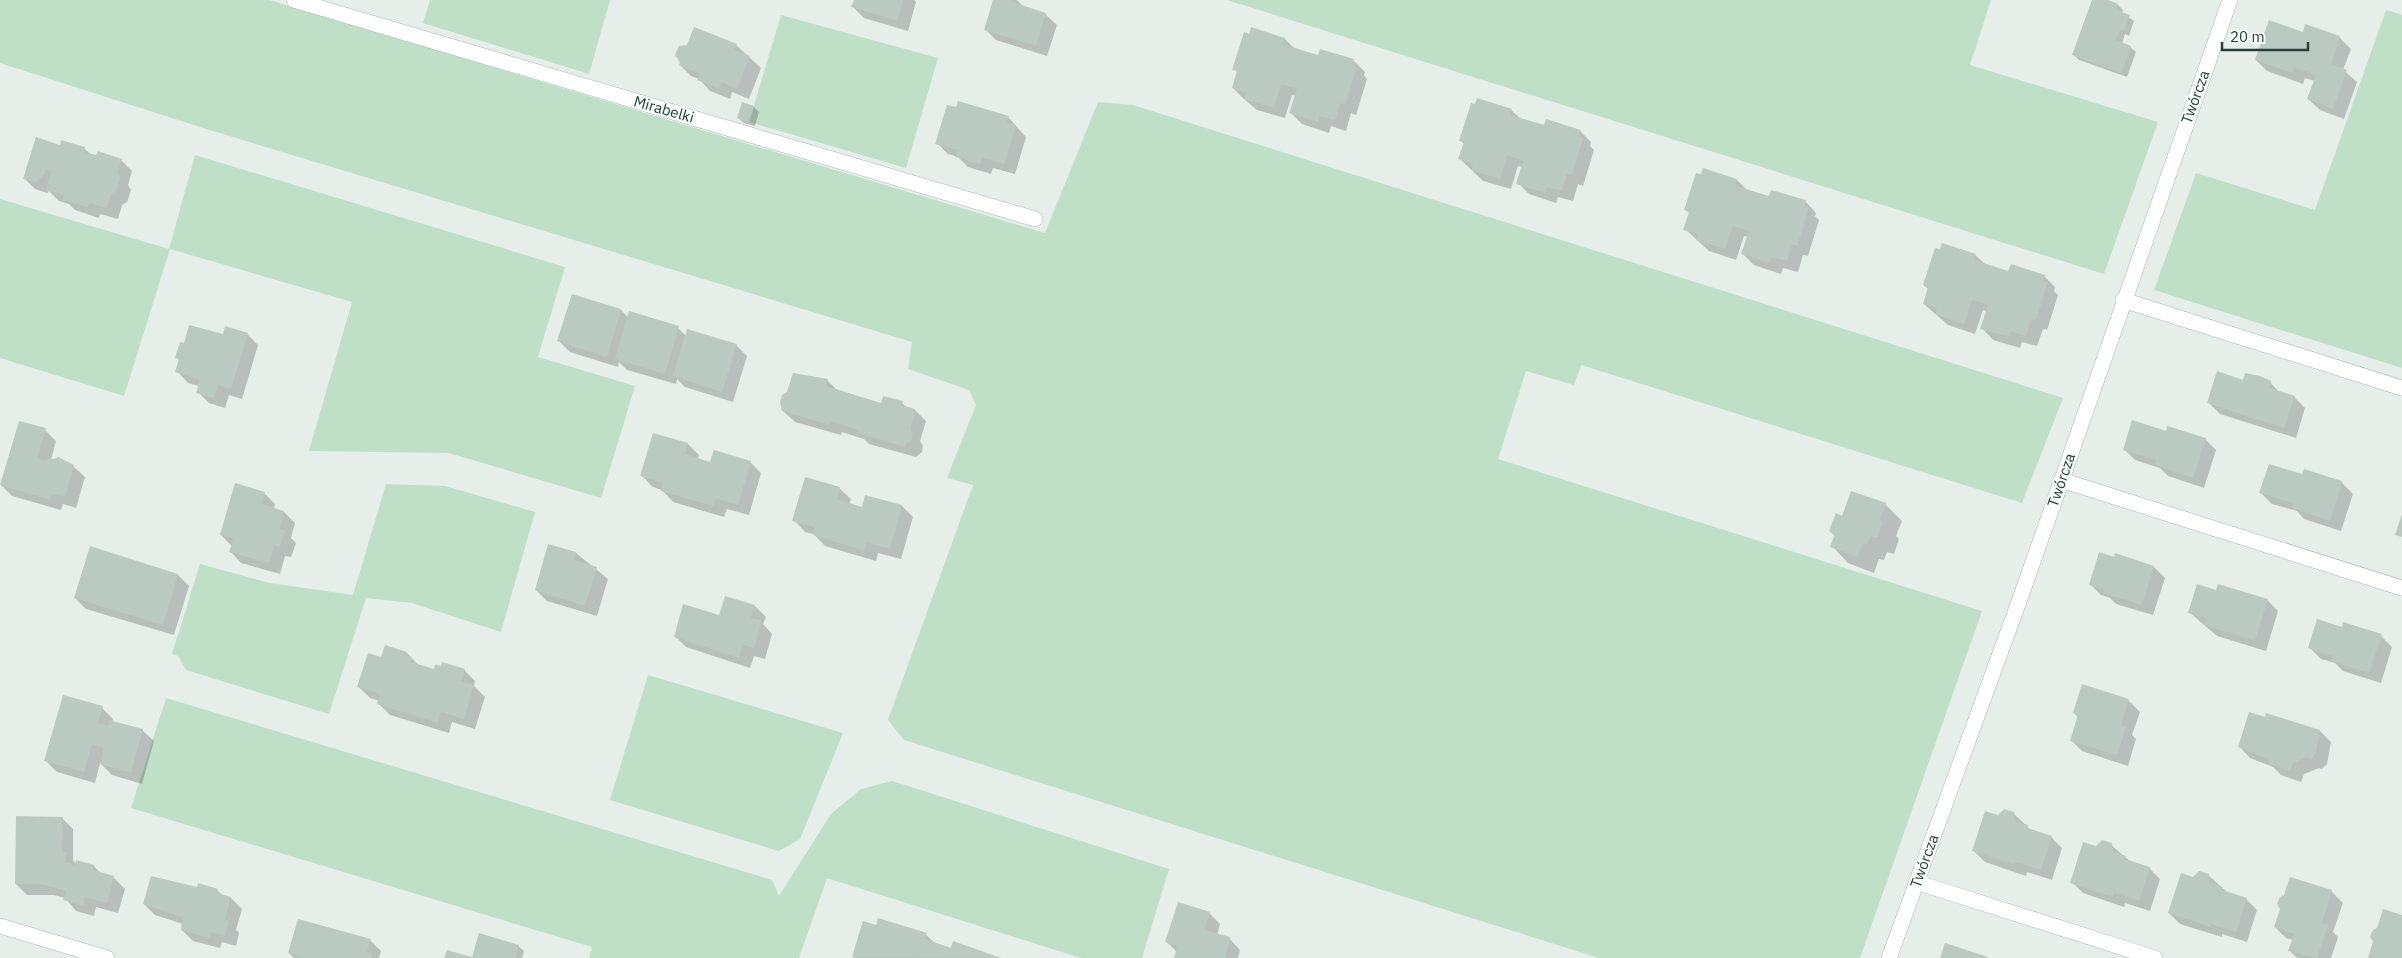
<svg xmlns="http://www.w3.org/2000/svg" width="2402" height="958" font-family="'IBM Plex Sans',sans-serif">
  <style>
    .green { fill: #c0dfc7 }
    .shadow { fill: #0003 }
    .building { fill: #bbc9c3 }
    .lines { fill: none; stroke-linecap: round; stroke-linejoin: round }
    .minor-casing { stroke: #a8b6b1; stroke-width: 16 }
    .minor { stroke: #fff; stroke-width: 15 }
    .labels { text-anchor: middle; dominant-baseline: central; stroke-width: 4; stroke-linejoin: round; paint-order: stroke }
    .street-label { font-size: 15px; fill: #254038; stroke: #f7fbf8 }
  </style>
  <rect width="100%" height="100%" fill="#e6eeea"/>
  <path class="green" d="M0 0H269L1045 233 1098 102 1133 105 2063 398 2022 503 1581 365 1574 385 1526 371 1498 459 1982 611 1860 958H1599L904 740 888 720 973 485 947 478 976 405 969 390 908 369 912 342 203 128 0 63Z
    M430 0H610L589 74 423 23Z
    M1227 0H1991L1970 65 2158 122 2104 274Z
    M2386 10 2402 15V368L2154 290 2196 173 2315 210Z
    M781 15 938 58 906 168 749 122Z
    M195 155 565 267 538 357 635 386 601 498 449 453 309 451 352 302 170 249 124 396 0 358V199L169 249Z
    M386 484 445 486 535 512 501 632 412 603 366 598 329 714 186 670 178 656 172 654 200 564 270 583 353 595Z
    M648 675 843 733 800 839 779 851 610 800Z
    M166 698 772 880 779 896 831 814 861 789 892 781 1169 869 1142 958H1081L827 878 799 958H589L592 947 131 808Z"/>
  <path class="shadow" d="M855 0H914L916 2 908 31 864 18 853 7Z
    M994 0H1017L1024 7 1045 14 1057 25 1047 56 996 40 985 29Z
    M2093 0H2104L2118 5 2123 10 2122 13 2134 21 2129 36 2125 34 2122 44 2130 47 2136 52 2127 77 2079 60 2074 55Z
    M2303 34 2339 37 2351 49 2343 70 2357 82 2344 119 2320 110 2308 99 2315 81 2305 78 2303 84 2267 71 2256 60Z
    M1250 35 1285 39 1295 49 1318 56 1320 50 1354 61 1365 72 1364 75 1367 79 1356 115 1351 113 1346 131 1331 126 1329 133 1302 124 1291 113 1296 96 1292 95 1285 118 1257 110 1244 99 1233 88 1238 73 1234 69Z
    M736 45 761 68 749 99 732 92 730 99 710 91 699 79 691 76 680 65Z
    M754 107 759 112 755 126 744 123 738 118Z
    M1511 110 1522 120 1545 127 1580 131 1591 142 1590 146 1594 150 1583 186 1578 184 1573 201 1558 197 1556 203 1529 194 1518 183 1523 167 1518 166 1511 189 1483 181 1460 159 1464 144 1460 140Z
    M1008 117 1026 137 1015 174 993 168 991 174 968 167 958 157 948 154 937 143Z
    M61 146 85 149 91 155 121 160 132 171 128 185 131 190 127 202 122 205 118 219 100 214 99 218 75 210 69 204 59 201 49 191 47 193 35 189 24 178Z
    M1737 180 1747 190 1770 197 1805 201 1816 213 1815 216 1819 220 1808 256 1803 255 1798 272 1783 268 1781 274 1754 265 1743 254 1748 237 1744 236 1736 260 1709 251 1685 229 1690 214 1686 210Z
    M1975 255 1985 264 2009 272 2044 276 2055 287 2054 291 2058 295 2047 330 2043 329 2037 346 2022 342 2020 348 1993 340 1982 328 1987 312 1983 310 1975 334 1948 325 1924 304 1928 289 1924 285Z
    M573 295 621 310 629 318 678 328 686 336 736 345 747 356 733 402 685 387 677 379 676 384 627 370 619 362 618 367 570 352 559 341Z
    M247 334 258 345 242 399 229 395 225 408 209 403 198 392 199 386 188 383 177 371 180 361 177 358 224 336Z
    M809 376 827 380 838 391 881 404 902 403 907 408 915 410 926 421 920 441 923 446 922 452 916 457 869 444 864 439 842 432 841 435 795 422 783 411Z
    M2244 381 2270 382 2280 393 2294 397 2305 408 2296 438 2220 414 2209 403Z
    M45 430 56 441 51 460 73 466 85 477 76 508 63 504 61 510 12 496 1 485Z
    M2166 433 2205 439 2216 450 2204 488 2168 476 2160 468 2135 460 2124 449Z
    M688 444 699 455 698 459 711 464 750 462 761 473 749 515 727 509 724 517 673 502 662 490 653 487 642 476Z
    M2305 471 2342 483 2353 494 2341 531 2304 519 2297 511 2272 504 2261 493 2303 476Z
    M839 488 851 499 849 504 863 508 902 506 913 517 901 559 878 553 876 561 825 546 814 534 805 532 794 520Z
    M264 493 275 504 274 509 284 512 295 523 291 538 296 543 291 557 285 556 280 574 241 563 230 551 232 546 221 535Z
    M1885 504 1902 521 1896 536 1899 539 1894 554 1887 552 1884 560 1879 559 1874 573 1848 563 1832 546 1835 536 1830 531 1843 517Z
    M91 548 178 575 189 586 174 635 86 609 75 598Z
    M576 553 608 579 597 616 547 601 536 590Z
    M2154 567 2165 578 2153 615 2116 604 2110 598 2101 595 2090 584Z
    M2216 592 2267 600 2278 611 2266 651 2217 636 2189 612Z
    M755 606 766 617 763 624 772 634 765 659 754 656 750 668 686 647 675 636 720 617Z
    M2343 629 2381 636 2392 647 2381 683 2343 671 2335 663 2321 659 2310 648Z
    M407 653 418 665 434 671 464 670 475 681 474 686 485 697 475 729 452 722 449 733 390 715 379 704 380 701 370 698 359 687 382 658Z
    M2128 700 2140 712 2132 735 2136 739 2128 766 2082 751 2071 740 2078 717 2074 713Z
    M102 708 113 719 112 722 142 730 154 741 142 784 112 775 100 763 95 783 57 772 46 761Z
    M2320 731 2331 742 2327 764 2322 769 2319 768 2304 774 2301 782 2281 775 2273 767 2250 758 2239 746Z
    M2013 813 2032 831 2051 837 2062 848 2052 880 2027 872 2026 876 1985 862 1974 851 1999 817Z
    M62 818 73 829V860L76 864 94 866 101 874 114 878 125 889 118 913 96 907 94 916 76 911 65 898 54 895H27L16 884Z
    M2111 845 2131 862 2149 868 2160 879 2150 911 2125 903 2124 907 2083 893 2072 882 2097 848Z
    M2208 875 2228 893 2246 899 2257 910 2247 942 2222 934V937L2180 924 2169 913 2194 879Z
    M2291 878 2332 892 2343 903 2333 932 2338 937 2331 958H2297L2290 951 2293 940 2286 938 2275 927Z
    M198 889 217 890 223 896 231 898 242 909 236 930 239 933 236 946 222 942 220 948 193 941 182 930 183 924 155 915 144 904Z
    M1209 913 1220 924 1217 935 1229 938 1240 950 1238 958H1175L1177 952 1167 942Z
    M877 926 926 935 936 944 951 949 953 943 1001 958H854Z
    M370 940 381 951 379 958H294L289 953Z
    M518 946 524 951 522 958H473Z"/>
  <path class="building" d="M854 0H903L897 21 851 7Z
    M993 0H1012V2L1046 13 1036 46 984 30Z
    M2092 0H2108L2118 4 2116 10 2130 15 2124 31 2120 30 2116 40 2131 46 2121 73 2072 55Z
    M2269 20 2303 32 2305 24 2340 36 2331 64 2347 70 2333 109 2307 99 2316 75 2294 67 2292 73 2255 60Z
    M694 27 737 44 734 50 750 56 737 89 721 82 719 89 697 80 700 74 679 65 680 63 675 55 679 46 687 45Z
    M1251 27 1285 38 1283 44 1301 50 1318 55 1320 49 1354 59 1352 65 1357 67 1345 105 1340 103 1335 120 1320 116 1318 122 1289 113 1297 89 1281 84 1274 108 1244 99 1246 93 1232 88 1237 71 1232 70 1244 32 1249 34Z
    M1477 98 1512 109 1510 115 1544 125 1546 119 1581 130 1579 136 1583 138 1572 175 1567 174 1562 191 1547 187 1545 193 1516 184 1523 161 1507 155 1500 179 1471 170 1473 164 1458 159 1464 142 1459 141 1471 103 1475 104Z
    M958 101 1009 116 1007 123 1016 125 1004 164 982 157 980 164 955 157 957 150 935 144 947 105 956 107Z
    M742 102 754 106 749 122 737 118Z
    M36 137 60 145 61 140 85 147 84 152 96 155 98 151 122 159 117 173 120 178 116 191 111 194 107 208 89 203 88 207 63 200 64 195 46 190 52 171 46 169 44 175 35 182 23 179Z
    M1703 168 1737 179 1735 185 1752 191 1769 196 1771 190 1806 200 1804 207 1809 208 1797 246 1792 244 1787 261 1772 257 1770 263 1741 254 1749 231 1733 226 1725 249 1696 240 1698 234 1683 230 1689 212 1684 210 1696 173 1701 174Z
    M1942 243 1976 254 1974 260 2008 271 2011 264 2045 275 2043 281 2048 282 2036 320 2031 319 2026 336 2011 331 2009 337 1980 329 1988 305 1980 302 1972 300 1964 324 1935 314 1937 308 1923 304 1928 287 1923 285 1935 248 1940 249Z
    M572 294 621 309 607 357 557 341Z
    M629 311 679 326 665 374 615 359Z
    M189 325 223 334 225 326 248 333 231 389 218 385 214 398 196 393 200 380 175 372 179 359 175 358 180 342 184 343Z
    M687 329 737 344 722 392 673 376Z
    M2217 371 2243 380 2245 373 2260 376 2271 381 2269 388 2295 396 2284 428 2207 403Z
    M793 373 828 379 826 386 881 403 883 396 903 401 902 405 915 409 910 429 913 434 911 441 906 444 905 447 857 433 858 430 831 421 830 425 782 411 780 402 782 395 787 392Z
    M2132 420 2166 431 2167 426 2206 438 2193 478 2155 465 2156 460 2123 450Z
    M19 421 46 428 37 458 47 461 48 458 54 459 58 457 74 465 65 497 52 494 50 500 0 485Z
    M653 433 688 443 685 454 710 462 714 450 751 461 738 505 716 498 713 506 661 491 663 483 640 476Z
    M2269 464 2302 474 2304 469 2342 481 2330 521 2292 508 2293 503 2259 493Z
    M805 477 840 487 837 499 862 507 865 495 902 505 890 549 867 543 865 551 813 535 815 527 792 521Z
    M235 483 265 492 261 504 284 511 279 529 285 531 280 547 274 545 269 563 229 552 233 539 220 535Z
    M1851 491 1886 503 1880 520 1883 522 1877 538 1870 536 1867 545 1863 543 1858 557 1830 547 1835 534 1829 531 1836 513 1842 516Z
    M2402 514V537L2395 535Z
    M548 544 576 552 574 560 597 567 585 606 535 590Z
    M90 546 178 574 163 625 74 598Z
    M2099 552 2114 557 2115 553 2154 566 2142 605 2103 593 2104 590 2089 585Z
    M2197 584 2216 590 2218 584 2268 599 2255 641 2205 625 2207 619 2188 613Z
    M725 596 755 605 751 618 762 621 754 648 743 645 739 658 674 637 683 604 719 615Z
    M2317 619 2342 627 2343 622 2382 634 2369 673 2331 661 2332 656 2308 648Z
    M385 645 407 652 406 655 412 657 411 662 434 669 435 664 441 666 442 662 465 669 461 681 474 685 464 719 441 712 438 723 377 704 380 694 357 687 368 653 381 657Z
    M2082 684 2129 699 2121 725 2126 727 2117 755 2070 741 2078 715 2073 713Z
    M63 695 103 706 98 723 108 726 109 720 143 729 131 773 100 764 104 748 92 744 84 772 44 761Z
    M2249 712 2265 717 2266 713 2320 730 2316 753 2311 759 2307 757 2293 763 2290 771 2268 764 2270 760 2238 747Z
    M2004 809 2014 812 2015 821 2028 825 2027 828 2052 836 2041 870 2016 862 2015 865 1972 851 1985 811 1998 815Z
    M16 816 63 817 62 851 67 853 65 862 75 865 76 860 94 865 93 870 114 876 107 903 85 897 83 906 63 900 66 891 42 884H15Z
    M2102 840 2112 843 2113 852 2126 856 2125 859 2150 867 2139 901 2114 893 2113 897 2070 883 2083 842 2096 846Z
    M2199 871 2209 874 2210 883 2223 887 2222 890 2247 898 2236 932 2211 924V927L2168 913 2181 873 2193 877Z
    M151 876 197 887 198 883 218 889 217 893 231 897 225 920 229 921 225 936 211 932 209 938 181 930 182 917 143 904Z
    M2290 877 2332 890 2322 923 2328 925 2317 958 2288 951 2294 934 2288 932 2287 934 2286 931 2274 927 2280 909 2277 904 2280 897 2284 895Z
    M1178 902 1210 912 1204 930 1230 937 1225 958H1174L1177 946 1165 942Z
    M2383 909 2402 915V958H2368L2373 941 2370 937 2373 930 2377 928Z
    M878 918 927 933 925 939 951 948 953 941 1001 958 852 957 863 921 876 925Z
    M298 919 371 939 367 951 372 955 371 958H305L288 953Z
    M479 933 519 945 515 958H444L447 950 472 957Z
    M1945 943 1988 957 1987 958H1940Z"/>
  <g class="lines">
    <defs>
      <path id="minor" d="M294 0 1035 219
        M2123 300 2402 388
        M2061 480 2402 588
        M1916 882 2155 958
        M0 926 107 958
        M1889 958 2021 596 2230 0"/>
    </defs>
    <use href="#minor" class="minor-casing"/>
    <use href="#minor" class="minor"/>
  </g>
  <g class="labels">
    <g class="street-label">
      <text transform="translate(2195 97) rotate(-70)">Twórcza</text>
      <text transform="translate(664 109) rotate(16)">Mirabelki</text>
      <text transform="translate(2061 480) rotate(-71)">Twórcza</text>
      <text transform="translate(1924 861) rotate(-70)">Twórcza</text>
    </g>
  </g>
  <path d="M2222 42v8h86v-8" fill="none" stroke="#254038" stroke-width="2.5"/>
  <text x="2230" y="42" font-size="15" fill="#254038" stroke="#f7fbf8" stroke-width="4" paint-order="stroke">20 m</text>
</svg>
